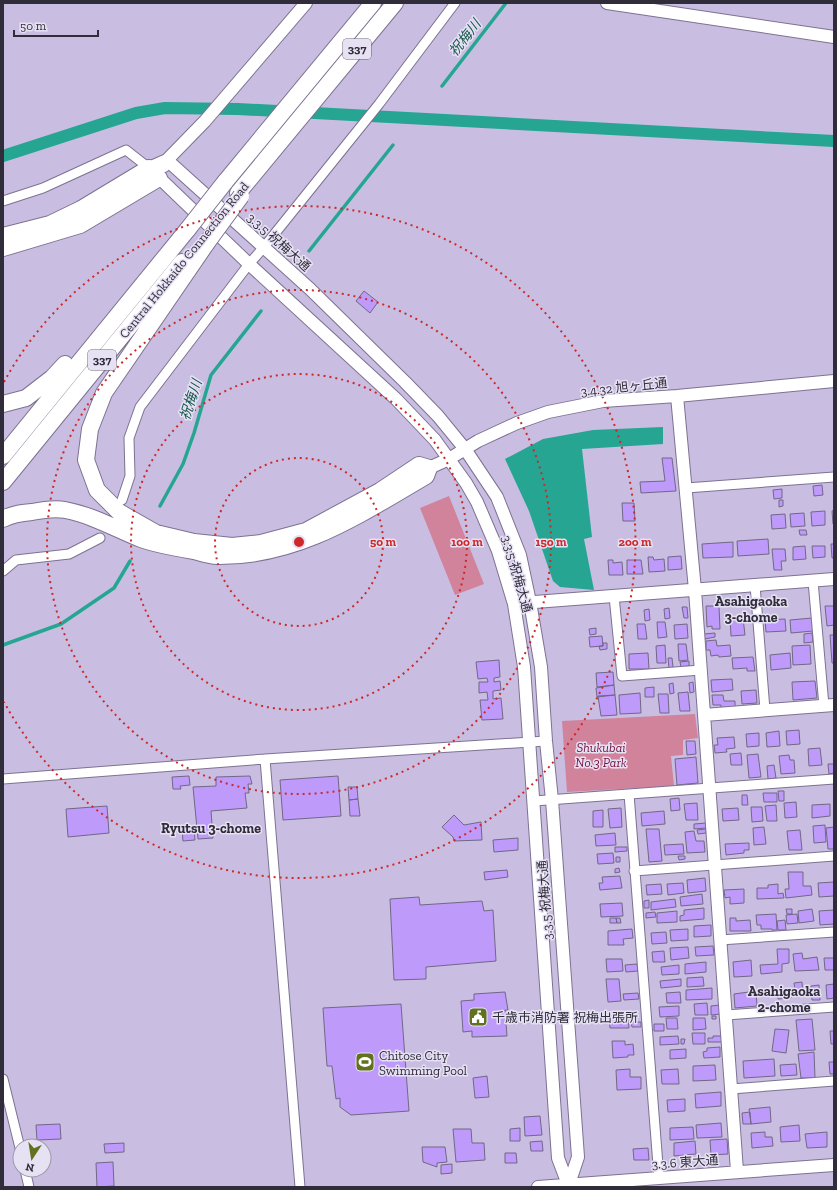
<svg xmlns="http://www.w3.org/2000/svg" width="837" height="1190" font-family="'Zilla Slab','Noto Sans JP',serif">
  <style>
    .green { fill: #d1839b }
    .water { fill: #26a592 }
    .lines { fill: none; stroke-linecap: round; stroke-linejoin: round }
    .stream { stroke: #26a592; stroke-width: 3.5 }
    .canal { stroke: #26a592; stroke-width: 12 }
    .building { fill: #be9bfa; stroke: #716787 }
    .street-casing { stroke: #7d7292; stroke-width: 11 }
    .secondary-casing { stroke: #7d7292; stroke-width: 14 }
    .highway-casing { stroke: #7d7292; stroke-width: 18 }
    .street { stroke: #fff; stroke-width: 9 }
    .secondary { stroke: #fff; stroke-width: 12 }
    .highway { stroke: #fff; stroke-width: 16 }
    .highway-bridge-casing { stroke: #7d7292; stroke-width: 18; stroke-linecap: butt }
    .highway-bridge { stroke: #fff; stroke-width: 16 }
    .ring { fill: none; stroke: #ce2829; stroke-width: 2; stroke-dasharray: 2 4 }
    .labels { text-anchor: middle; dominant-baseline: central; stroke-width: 3; stroke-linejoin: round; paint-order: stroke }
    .shield { fill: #e7e1f4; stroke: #676271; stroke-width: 1 }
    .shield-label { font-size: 12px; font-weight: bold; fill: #302c39 }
    .street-label { font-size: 13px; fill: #302c39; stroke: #e7e1f4 }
    .park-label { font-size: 13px; font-style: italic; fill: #71113c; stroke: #e7e1f4 }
    .poi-label { font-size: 13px; fill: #302c39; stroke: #e7e1f4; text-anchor: start }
    .water-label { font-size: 14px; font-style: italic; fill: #18594f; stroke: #e7e1f4 }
    .neighbourhood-label { font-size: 14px; font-weight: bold; fill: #302c39; stroke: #e7e1f4 }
    .centre { fill: #ce2829; stroke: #e7e1f4; stroke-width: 2 }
    .ring-label { font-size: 12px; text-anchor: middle; font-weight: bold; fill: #ce2829; stroke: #e7e1f4; stroke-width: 3; stroke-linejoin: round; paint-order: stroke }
  </style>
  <rect width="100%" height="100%" fill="#c9bee1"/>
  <path class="green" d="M449 496 484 584 455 595 420 508Z
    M695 714 698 738 683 740V755L671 756 674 786 567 792 562 721Z"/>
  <path class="water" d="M663 427V444L582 449 592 537 584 539 594 590 560 587 553 581 529 511 505 459 543 439 593 430Z"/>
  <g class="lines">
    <path class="stream" d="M442 86 506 3
      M309 251 393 145
      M160 506 183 464 194 433 211 375 261 311
      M3 645 61 624 114 588 130 561"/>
    <path class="canal" d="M3 156 136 113 165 108 238 109 834 141"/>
  </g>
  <path class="building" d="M364 291 378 302 370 313 356 301Z
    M662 458H672L676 491 641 493 640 482 665 481Z
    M822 485 823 495 814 496 813 486Z
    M782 489V498L774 499 773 490Z
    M779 500H783V506L779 507Z
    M622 503H634L635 521H623Z
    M834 510V524H833L832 511Z
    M825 511V525L812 526 811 512Z
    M804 513 805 526 791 527 790 514Z
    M785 514 786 528 772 529 771 515Z
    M799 530H806L807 535H800Z
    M768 539 769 554 738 556 737 541Z
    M733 542V557L703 558 702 544Z
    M831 544H834V558H832Z
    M805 546 806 559 793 560V547Z
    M812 546H825V557L813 558Z
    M772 549H785L786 561H781L782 570H774Z
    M681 556 682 569 668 570V557Z
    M648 557H653L654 560 664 559 665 571 649 572Z
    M608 560H613V563L622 562 623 575H609Z
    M627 560H641L643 574H627Z
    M706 606H719L720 629H712V626L707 627Z
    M825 606H834V625L827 626Z
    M682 607H687L688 618H684Z
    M669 608 670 618 665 619 664 609Z
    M649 609 650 620 645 621 644 610Z
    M743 618 745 635 731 636 730 619Z
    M812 618 813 631 791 633 790 620Z
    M785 619 786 631 766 632 765 620Z
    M657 622H665L667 637 658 638Z
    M637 624H645L647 639H638Z
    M687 624 688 638 675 639 674 625Z
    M596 628V634L590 635 589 629Z
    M715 633V637L705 639 704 634Z
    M812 633 813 642 804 643V634Z
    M830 635H834V663H832Z
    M602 636 603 646 590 647 589 637Z
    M716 640 717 646 730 645 731 656 719 657 718 655 711 656 710 650H706V641Z
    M603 643H607V649L600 650 599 646H603Z
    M678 644H686L688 660 679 661Z
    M665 645 666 663H657L656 646Z
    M810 645 811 664 793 665 792 646Z
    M648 653 649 669H629V654Z
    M790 653 791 668 771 670 770 655Z
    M753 657 755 671H747V668L733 669 732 658Z
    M668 658H672L673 667 669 668Z
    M499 660 500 677 494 678V682L500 681 501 690 493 691V699L501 698 503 719 482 720 480 700H488L487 692 479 693V682H488L487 678 478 679 476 662Z
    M689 661V666L681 667 680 662Z
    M613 672 614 685 597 687 596 673Z
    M732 679 733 690 712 692 711 680Z
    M815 681 817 698 793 700 792 682Z
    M693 682 694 692 690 693 689 683Z
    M673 683 674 693 670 694 669 684Z
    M614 685 615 695 597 697 596 688Z
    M654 687V697H645V688Z
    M756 690 757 703 742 704 741 691Z
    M688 692 690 711H680L678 693Z
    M640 693 641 713 620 714 619 695Z
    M658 694H668L669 713H660Z
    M615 695 617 715 601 716 598 696Z
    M712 695H723L724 701H735V709H721V705H713Z
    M799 730 800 744 787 745 786 731Z
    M779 731 780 746 767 747 766 733Z
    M759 733V746L747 747 746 734Z
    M734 737 735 748 726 749 727 752 715 753 714 745H718L717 738Z
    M686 741H695L696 754 687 755Z
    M820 748 822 765 809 766 808 749Z
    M741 753 742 765H731L730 754Z
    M758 754 761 777 749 778 747 755Z
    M789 755 790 760H794L795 773 781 774 779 756Z
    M696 757 698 783 677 785 675 759Z
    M828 764H834V773L829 774Z
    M774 765 776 778 768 779 767 766Z
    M189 776 190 785 180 786 181 789H173L172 777Z
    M250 776 252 784H248L249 793H245L247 808 211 811 213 838 198 839 193 787 216 786V777Z
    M338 776 341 816 283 820 280 780Z
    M348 787H357L358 799 349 800Z
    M778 791H784V801H779Z
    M763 793H777V802H764Z
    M742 795H747L748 805H742Z
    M679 798 680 810 671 811 670 799Z
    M358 799 360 816H350L349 800Z
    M796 802 797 817 785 818 784 803Z
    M697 803 698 820H686L684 804Z
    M830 804V816L812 818V805Z
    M776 805 777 821H767L765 806Z
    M107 806 109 833 68 837 66 809Z
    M751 807H762L763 821 752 822Z
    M621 808 622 827 610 828 608 809Z
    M738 808 739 820 723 821 722 809Z
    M603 810V827H593V811Z
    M664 811 665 824 642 826 641 813Z
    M454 815 464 825 481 822 482 840 454 841 453 837 442 827Z
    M706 823V828L694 829V824Z
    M825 825 826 842 814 843 813 826Z
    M764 827 766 844 754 845 753 828Z
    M834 827V849H828L826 828Z
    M182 829H194L195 840 183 841Z
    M646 829H659L662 861 649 862Z
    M706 829V833L698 834 697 830Z
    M800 830 802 850H789L787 831Z
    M694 831 696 841H704L705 852 687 853 685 832Z
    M615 833 616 845 596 846 595 835Z
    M518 838V850L494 852 493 840Z
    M749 843V850H744V853L726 855 725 844Z
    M683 844 684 854 665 855 664 845Z
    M615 847H627V851L615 852Z
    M613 853 614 863 598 864 597 854Z
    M678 856H685V859L679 860Z
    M616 857H620V862H616Z
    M619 868 620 872 615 873V869Z
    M507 870 508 877 485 880 484 872Z
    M788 872H803V886H811L812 895 786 898 785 889H789Z
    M620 876 622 888 600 890 599 883H603L602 877Z
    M705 878 706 891 688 893 687 880Z
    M834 882V896L819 897 818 883Z
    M683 883 684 893 668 895 667 884Z
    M661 884 662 894 647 895 646 885Z
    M778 884V894L783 893 784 898 757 899V888H768V885Z
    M744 889V903L730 904V897L725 898 724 890Z
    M702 894 703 904 681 906 680 897Z
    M419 897 420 905 482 901 484 911 493 910 496 961 426 967V979L394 980 390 899Z
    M675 899 676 907 651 910V902Z
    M649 900V908H644V901Z
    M622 903 623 916 601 917 600 904Z
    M704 908V919L680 921V916L684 915V910Z
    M786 909H792V914H787Z
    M812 909 814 921 799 923 798 911Z
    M834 910V924L820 925 819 911Z
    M677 911V922L657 923V913Z
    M655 912 656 917 646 918V913Z
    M776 914 777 930H772V929H761V925H757L756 915Z
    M797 914 798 923 787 924 786 915Z
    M610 918H616L617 923H610Z
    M616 918H620L621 923H617Z
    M730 918H736V921L750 920 751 931H730Z
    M785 920 786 930H778L777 921Z
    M711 925V936L694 937V926Z
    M632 929 633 938 623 939 624 945H608V931Z
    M688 929V940L671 941 670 930Z
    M666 932 667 943 652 944 651 933Z
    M713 946 714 955 696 956 695 947Z
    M688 947 689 958 671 960 670 948Z
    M777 949H789V963L782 964V972L761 974 760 965 778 964Z
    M664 951 665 962H653L652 952Z
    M802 953 803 959 817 957 819 970 795 971 793 954Z
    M824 958H834V970H825Z
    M606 959H622L623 971 607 972Z
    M751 960 752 976 734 977 733 962Z
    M706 962V972L685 974V964Z
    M637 964 638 971 626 972 625 965Z
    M679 965V974L662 975 661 967Z
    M703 977 704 986 687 987V978Z
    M606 979H619L621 1001 608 1002Z
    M681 979V986L661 988 660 981Z
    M802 982 803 996 796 997 794 983Z
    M834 984V998L827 999 826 985Z
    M819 985 820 1000H812L811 986Z
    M712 988V999L686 1000V990Z
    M778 989H791V998L778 999Z
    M756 991 757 1006 735 1008 734 994Z
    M505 992 508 1010H505L507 1036 472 1037V1031L463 1032 461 1001 474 1000V994Z
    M680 992 681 1003H667L666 993Z
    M638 993 639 999 624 1000 623 994Z
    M707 1003 708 1015H695L694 1004Z
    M401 1004 409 1111 351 1115 340 1107V1098L336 1099 332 1066H327L323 1008Z
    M720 1005 721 1014 711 1015V1006Z
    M679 1006V1016L660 1017 659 1007Z
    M712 1016H716V1019H712Z
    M628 1017 629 1028H610L609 1018Z
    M666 1018H677L678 1029H667Z
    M693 1018H705L706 1029 693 1030Z
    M812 1019 815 1050 799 1051 796 1020Z
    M631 1022H641V1027H632Z
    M654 1024H664V1031H654Z
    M775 1029 789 1030 786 1053 772 1051Z
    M830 1031H834V1044H831Z
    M692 1033H705V1044H693Z
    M678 1036 679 1044 660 1045V1037Z
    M713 1036H722V1042H708V1038H713Z
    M681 1039H685L684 1044H681Z
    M612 1041H625V1045L633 1044 634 1055H628V1057L613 1058Z
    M720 1047V1057L704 1058 703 1052 707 1051V1048Z
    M686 1049V1058L670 1059V1050Z
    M814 1052 815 1078H801L798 1054Z
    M774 1059 775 1076 744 1078 743 1061Z
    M829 1062H834V1074H830Z
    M796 1064 797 1075 781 1076 780 1065Z
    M715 1065 716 1080 693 1081V1066Z
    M630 1069V1077H641V1089L617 1090 616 1070Z
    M678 1069 679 1084H662L661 1070Z
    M487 1076 489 1097 475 1098 473 1078Z
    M721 1092V1106L696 1108 695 1094Z
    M685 1099V1111L668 1112 667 1100Z
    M770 1107 771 1122 751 1124 749 1109Z
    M750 1112 751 1124H743L742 1113Z
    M540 1116 542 1135 525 1136 524 1117Z
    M721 1123 722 1137 697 1138 696 1125Z
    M60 1124 61 1139 37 1140 36 1125Z
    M799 1125 800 1141 781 1142 780 1127Z
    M693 1127 694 1139 670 1140V1128Z
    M520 1128V1141H510V1129Z
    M453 1129H471L472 1143H484L485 1160 456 1162Z
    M765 1132V1137H772L773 1146 752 1148 751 1133Z
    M827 1132V1147L807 1148 805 1134Z
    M727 1139 728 1154 711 1155 710 1140Z
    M542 1141 543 1151H531L530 1142Z
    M695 1141 696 1154 674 1156V1143Z
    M124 1143V1152L105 1153 104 1144Z
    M422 1147H445L447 1162 437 1163V1167L423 1162Z
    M648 1148 649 1160H634L633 1149Z
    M505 1153H516L517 1163H505Z
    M113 1162 114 1186 97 1187 96 1163Z
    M452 1164V1173L441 1174V1165Z"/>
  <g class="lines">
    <defs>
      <path id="street" d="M3 201 43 188 126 150 149 168
        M686 488 834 477
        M122 500 130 476 129 438 140 407 249 264 264 247 379 104 455 3
        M3 571 16 560 69 554 100 538
        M813 581 824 706
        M755 585 765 710
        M614 596 622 676 701 670
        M265 759 300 1187
        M3 779 265 759 546 741
        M629 794 659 1178
        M534 801 834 779
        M634 871 834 856
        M720 940 834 932
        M726 1015 834 1007
        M3 1079 20 1148
        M731 1089 834 1081
        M25 1170 29 1187"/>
      <path id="secondary" d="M607 3 834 37
        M164 166 167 160 205 121 306 3
        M677 396 695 590 737 1171
        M429 468 449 459 478 441 517 423 548 412 603 401 677 396 834 381
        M522 603 834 579
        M704 715 834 705
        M569 1184 578 1157 552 800 546 741 541 667 530 602 520 555 497 497 465 449 438 416 405 382 310 289 167 160 149 168 249 264 396 399 435 440 466 483 477 502 498 551 514 604 524 667 558 1158 569 1187
        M538 1187 834 1165"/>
      <path id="highway" d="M225 182 373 3
        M238 193 395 3
        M3 236 50 224 81 209 149 168
        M3 248 80 225 159 178
        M3 404 26 398 52 378 65 364
        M3 456 188 229
        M3 482 182 262
        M3 519C12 514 21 513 32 512 42 510 54 508 65 510 92 515 116 529 141 539 157 545 176 548 194 551 201 553 210 556 217 556 298 557 359 515 426 476L429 468 419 465 380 491 306 531 261 543 232 546 194 542 156 533 119 512 97 490 86 460 90 429 104 393 206 244"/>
    </defs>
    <use href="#street" class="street-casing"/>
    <use href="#secondary" class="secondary-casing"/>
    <use href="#highway" class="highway-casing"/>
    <use href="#street" class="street"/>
    <use href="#secondary" class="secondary"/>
    <use href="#highway" class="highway"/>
    <defs>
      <path id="highway-bridge" d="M188 229 225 182
        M206 244 241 196"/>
    </defs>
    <use href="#highway-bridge" class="highway-bridge-casing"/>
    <use href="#highway-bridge" class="highway-bridge"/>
  </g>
  <g class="ring">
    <circle cx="299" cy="542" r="84"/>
    <circle cx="299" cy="542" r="168"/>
    <circle cx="299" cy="542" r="252"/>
    <path d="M4 382A336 336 0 1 1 4 702"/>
  </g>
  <defs>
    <symbol id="civic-square" viewBox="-11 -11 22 22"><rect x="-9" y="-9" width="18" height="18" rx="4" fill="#61711e" stroke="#e7e1f4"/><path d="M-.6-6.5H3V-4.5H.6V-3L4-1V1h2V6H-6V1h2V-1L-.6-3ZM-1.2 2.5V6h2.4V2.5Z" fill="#fff"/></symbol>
    <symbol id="stadium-square" viewBox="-11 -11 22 22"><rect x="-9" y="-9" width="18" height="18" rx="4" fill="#61711e" stroke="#e7e1f4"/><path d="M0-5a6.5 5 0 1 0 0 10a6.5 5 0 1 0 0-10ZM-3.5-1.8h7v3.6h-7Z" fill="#fff"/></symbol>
  </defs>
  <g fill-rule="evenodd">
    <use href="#civic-square" x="467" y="1006" width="22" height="22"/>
    <use href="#stadium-square" x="354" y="1051" width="22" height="22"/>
  </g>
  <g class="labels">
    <g class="shield">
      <rect x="343" y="39" width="28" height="20" rx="3"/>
      <rect x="88" y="350" width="28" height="20" rx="3"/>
    </g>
    <g class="shield-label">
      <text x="357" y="49">337</text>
      <text x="102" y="360">337</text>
    </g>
    <g class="street-label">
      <text transform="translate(279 242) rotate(42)">3.3.5 祝梅大通</text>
      <text transform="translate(184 260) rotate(-51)">Central Hokkaido Connection Road</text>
      <text transform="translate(624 387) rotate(-6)">3.4.32 旭ヶ丘通</text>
      <text transform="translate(517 574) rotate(74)">3.3.5 祝梅大通</text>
      <text transform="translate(545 900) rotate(-94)">3.3.5 祝梅大通</text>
      <text transform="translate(685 1162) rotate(-4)">3.3.6 東大通</text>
    </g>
    <g class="park-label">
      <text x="601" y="747">Shukubai<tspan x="601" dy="15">No.3 Park</tspan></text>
    </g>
    <g class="poi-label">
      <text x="492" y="1017">千歳市消防署 祝梅出張所</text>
      <text x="379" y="1055">Chitose City<tspan x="379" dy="15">Swimming Pool</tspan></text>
    </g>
    <g class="water-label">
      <text transform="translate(465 38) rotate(-52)">祝梅川</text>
      <text transform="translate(191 400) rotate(-72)">祝梅川</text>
    </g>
    <g class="neighbourhood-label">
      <text x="751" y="601">Asahigaoka<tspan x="751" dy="16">3-chome</tspan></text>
      <text x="211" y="828">Ryutsu 3-chome</text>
      <text x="784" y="991">Asahigaoka<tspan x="784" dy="16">2-chome</tspan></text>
    </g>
  </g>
  <circle cx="299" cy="542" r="6" class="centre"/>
  <g class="ring-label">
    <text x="383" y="546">50 m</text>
    <text x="467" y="546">100 m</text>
    <text x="551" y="546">150 m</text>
    <text x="635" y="546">200 m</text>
  </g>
  <rect width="837" height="1190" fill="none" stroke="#302c39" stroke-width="8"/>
  <g transform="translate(32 1158) rotate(192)"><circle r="19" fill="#e7e1f4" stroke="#9e99a9"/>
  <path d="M0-3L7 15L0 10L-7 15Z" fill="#61711e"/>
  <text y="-6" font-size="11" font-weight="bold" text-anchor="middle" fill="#302c39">N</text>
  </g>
  <path d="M14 30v6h84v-6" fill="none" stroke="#302c39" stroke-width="2"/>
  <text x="20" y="30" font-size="12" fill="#302c39" stroke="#e7e1f4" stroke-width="3" paint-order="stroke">50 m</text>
</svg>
